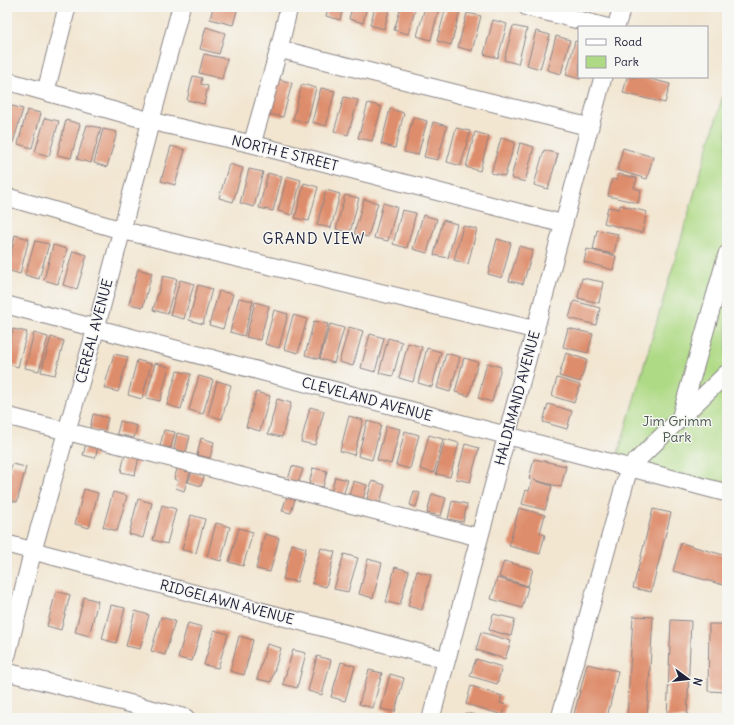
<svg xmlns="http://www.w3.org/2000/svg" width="734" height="725" font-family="Delius,sans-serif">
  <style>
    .green { fill: #afda85; stroke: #687e60 }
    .building { fill: #de8d6c }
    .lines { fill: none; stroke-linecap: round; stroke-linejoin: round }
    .minor-casing { stroke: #8a8486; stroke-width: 19 }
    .minor { stroke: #fff; stroke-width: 17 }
    .labels { text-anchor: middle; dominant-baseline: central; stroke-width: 3; stroke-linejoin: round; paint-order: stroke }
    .street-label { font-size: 14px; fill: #22223b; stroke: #f6f6f2 }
    .park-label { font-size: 14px; fill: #4c5951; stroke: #f6f6f2 }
    .neighbourhood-label { font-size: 15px; letter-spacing: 1px; fill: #22223b; stroke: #f6f6f2 }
  </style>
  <rect width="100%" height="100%" fill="#f6f6f2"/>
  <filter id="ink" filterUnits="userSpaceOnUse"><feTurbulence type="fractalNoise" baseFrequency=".025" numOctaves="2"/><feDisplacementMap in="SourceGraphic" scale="8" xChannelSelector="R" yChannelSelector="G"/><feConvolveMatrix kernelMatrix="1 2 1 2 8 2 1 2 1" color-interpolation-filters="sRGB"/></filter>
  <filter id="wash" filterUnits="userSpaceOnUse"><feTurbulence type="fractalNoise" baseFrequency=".012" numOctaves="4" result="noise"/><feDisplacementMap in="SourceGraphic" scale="16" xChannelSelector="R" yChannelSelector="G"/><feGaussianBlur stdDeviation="0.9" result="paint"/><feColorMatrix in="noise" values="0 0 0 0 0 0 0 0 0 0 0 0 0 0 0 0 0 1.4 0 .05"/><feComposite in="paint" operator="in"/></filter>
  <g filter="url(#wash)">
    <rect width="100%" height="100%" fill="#f2e6d1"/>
    <path class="green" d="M727 82V493L615 464Z"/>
    <g id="blocks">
      <path class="building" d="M213 7H238L233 25 210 19Z
        M328 7H343L340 20 326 16Z
        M352 7H367L363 23 349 19Z
        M375 7H390L384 29 370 25Z
        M401 7H416L408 34 394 30Z
        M425 7H439L431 40 417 36Z
        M446 7 460 11 451 45 437 41Z
        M467 13 481 16 472 51 458 47Z
        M493 20 507 24 498 58 484 54Z
        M513 26 527 29 518 64 504 60Z
        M206 27 225 33 219 54 200 49Z
        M536 31 550 35 540 69 527 65Z
        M556 36 570 40 561 74 547 70Z
        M575 41 579 42 580 79 566 75Z
        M204 54 227 59 222 79 199 73Z
        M193 76 202 78 201 84 208 86 204 104 187 100Z
        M627 77H643L670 84 665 103 623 93Z
        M278 79 292 83 283 117 269 114Z
        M302 84 316 88 307 123 293 119Z
        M321 88 335 91 326 126 312 122Z
        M344 97 358 100 348 135 334 131Z
        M368 103 382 107 372 141 358 138Z
        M9 105 23 109 13 143 7 141V111Z
        M390 109 404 113 395 148 381 144Z
        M27 110 41 113 32 148 18 144Z
        M413 117 427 121 418 155 404 152Z
        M45 118 59 121 49 156 35 152Z
        M66 120 80 124 71 158 57 155Z
        M433 122 447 126 438 160 424 157Z
        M87 125 101 128 91 163 77 159Z
        M456 128 470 131 461 166 447 162Z
        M103 129 117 132 107 167 94 163Z
        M475 132 489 136 480 171 466 167Z
        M501 138 515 142 505 176 491 173Z
        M520 143 534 147 525 182 511 178Z
        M171 146 185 150 175 185 161 181Z
        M623 148 653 157 647 179 617 170Z
        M544 150 558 154 548 189 534 185Z
        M229 164 243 168 233 202 219 198Z
        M249 169 263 172 254 207 240 203Z
        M268 173 282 177 273 211 259 208Z
        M618 174 637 178 634 188 641 190 638 203 608 196 612 179 617 180Z
        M287 176 301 180 292 215 278 211Z
        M304 183 318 187 309 221 295 218Z
        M326 190 340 194 331 228 317 225Z
        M345 195 359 198 350 233 336 229Z
        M364 199 378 203 368 237 354 234Z
        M383 203 397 207 388 241 374 238Z
        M620 205 647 212 642 233 604 223 608 207 619 209Z
        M402 210 416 213 407 248 393 244Z
        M423 215 437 219 427 253 413 249Z
        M443 220 457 224 448 258 434 255Z
        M463 226 477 229 468 264 454 260Z
        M597 230 618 234 614 254 593 250Z
        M7 233 10 234 7 245Z
        M15 235 29 239 20 274 7 270Z
        M497 239 511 243 502 278 488 274Z
        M35 241 49 244 39 279 25 275Z
        M53 245 67 249 58 284 44 280Z
        M519 246 533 250 523 284 509 281Z
        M587 249 616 256 613 270 584 262Z
        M73 251 87 255 77 289 63 285Z
        M138 269 152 273 143 307 129 304Z
        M163 276 177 279 167 314 153 310Z
        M582 278 603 282 599 303 578 298Z
        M180 280 194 284 184 319 170 315Z
        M198 285 212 289 203 324 189 320Z
        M219 291 233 294 223 329 209 325Z
        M239 298 253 301 244 336 230 332Z
        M574 301 600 308 596 325 569 318Z
        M255 302 269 306 260 340 246 337Z
        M274 310 288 314 279 348 265 344Z
        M293 315 307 319 298 353 284 349Z
        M314 321 328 324 319 359 305 355Z
        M330 324 344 328 334 363 320 359Z
        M349 327 363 331 353 366 339 362Z
        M568 328 593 334 588 353 563 347Z
        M13 329 27 332 18 367 7 364V352Z
        M34 333 48 337 39 371 25 368Z
        M370 334 384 338 375 372 361 368Z
        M51 337 64 341 55 375 41 372Z
        M388 338 402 342 393 376 379 373Z
        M408 343 422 347 413 382 399 378Z
        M427 348 441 352 432 387 418 383Z
        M446 353 460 357 450 392 437 388Z
        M566 353 587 360 580 382 559 376Z
        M114 354 128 357 118 392 104 388Z
        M464 358 478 362 469 396 455 392Z
        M137 360 151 364 142 399 128 395Z
        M155 363 169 367 160 401 146 398Z
        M487 363 501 367 492 402 478 398Z
        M177 371 191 374 181 409 167 405Z
        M199 376 213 380 203 414 189 410Z
        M557 378 580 385 574 403 552 396Z
        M217 381 231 385 222 419 208 415Z
        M256 392 270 396 260 431 246 427Z
        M277 399 291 403 282 437 268 434Z
        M548 404 572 411 567 429 543 422Z
        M310 407 324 411 315 445 301 442Z
        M93 414 108 418 104 433 90 429Z
        M349 416 363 420 354 455 340 451Z
        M120 421 137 426 134 438 117 434Z
        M367 421 381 425 372 460 358 456Z
        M386 426 400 429 391 464 377 460Z
        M164 430 175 432 171 448 160 446Z
        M405 431 419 435 410 469 396 465Z
        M177 433 190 436 186 452 174 449Z
        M429 435 443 439 434 473 420 469Z
        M201 438 214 442 210 458 197 455Z
        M445 439 459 443 450 477 436 474Z
        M86 444 98 447 95 458 83 455Z
        M465 444 479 448 470 482 456 479Z
        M125 454 139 457 135 475 121 472Z
        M534 459 566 466 561 487 534 480 552 486 545 510 522 504 526 490 529 491 532 480 529 479Z
        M12 464 26 467 17 502 7 499V482Z
        M178 466 191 470 184 491 176 488 178 481 174 479Z
        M292 466 303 469 298 484 288 480Z
        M313 468 327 471 323 487 309 484Z
        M192 472 204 476 201 486 188 482Z
        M335 477 348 480 343 496 331 493Z
        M353 481 367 485 363 500 349 495Z
        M372 481 385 485 380 503 367 499Z
        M84 489 98 493 89 528 75 524Z
        M414 491 420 493 416 507 410 505Z
        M113 492 127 496 117 531 103 527Z
        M432 494 446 498 441 516 427 513Z
        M287 496 295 499 291 513 282 511Z
        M138 499 152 503 143 538 129 534Z
        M452 501 467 504 463 522 448 519Z
        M162 505 176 509 167 544 153 540Z
        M519 508 545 515 540 533 545 535 540 554 509 546Z
        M653 509 671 513 651 592 633 588Z
        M191 515 205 519 196 553 182 550Z
        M216 523 230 527 221 561 207 557Z
        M239 528 253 532 243 566 229 562Z
        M265 534 279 538 270 572 256 569Z
        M681 543 727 556V586L673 571Z
        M292 544 306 548 297 582 283 579Z
        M321 548 335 552 326 587 312 583Z
        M344 554 358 558 348 592 334 589Z
        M368 559 382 563 373 598 359 594Z
        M504 561 533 569 528 586 499 577Z
        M395 567 409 571 400 605 386 602Z
        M417 571 431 575 422 610 408 606Z
        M497 578 528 587 522 608 491 599Z
        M56 591 70 595 61 630 47 626Z
        M84 597 98 601 89 636 75 632Z
        M111 605 125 608 116 643 102 639Z
        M135 611 149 615 140 649 126 646Z
        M493 614 515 619 511 636 489 630Z
        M633 616 653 617 647 718H627Z
        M161 617 175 621 165 655 151 651Z
        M671 620 691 621 687 718H667Z
        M188 623 202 627 192 661 178 658Z
        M709 624H727V692L708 691Z
        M214 630 228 634 218 668 204 665Z
        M481 632 511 641 505 659 476 650Z
        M239 636 253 640 244 675 230 671Z
        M267 644 281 648 271 682 257 679Z
        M293 650 306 653 297 688 283 684Z
        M317 656 331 660 322 695 308 691Z
        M476 659 502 667 497 684 470 676Z
        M341 662 355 666 345 701 331 697Z
        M587 664 618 671 607 718H573Z
        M369 670 382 673 373 708 359 704Z
        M390 674 404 678 395 712 381 709Z
        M471 686 502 696 500 703 506 705 503 715 466 704Z
        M466 713 485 717V718H464Z"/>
    </g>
  </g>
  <g filter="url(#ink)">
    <use href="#blocks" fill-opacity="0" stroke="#8a8486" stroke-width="1"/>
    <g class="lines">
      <defs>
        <path id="minor" d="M527 7 606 27
          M616 27 622 7
          M279 49 590 127
          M7 81 150 121 252 144 564 224
          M46 91 67 7
          M252 144 279 49 289 7
          M7 197 121 230 536 330
          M7 305 727 493
          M7 416 478 537
          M680 419 727 254
          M7 544 446 660
          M7 655 33 550 96 328 181 7
          M7 672 186 718
          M431 718 603 77
          M560 718 629 468 727 373"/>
      </defs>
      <use href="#minor" class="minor-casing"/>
      <use href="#minor" class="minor"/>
    </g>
  </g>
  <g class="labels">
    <g class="street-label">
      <text transform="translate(285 153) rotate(14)">NORTH E STREET</text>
      <text transform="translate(94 331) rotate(-75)">CEREAL AVENUE</text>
      <text transform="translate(517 398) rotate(-75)">HALDIMAND AVENUE</text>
      <text transform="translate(367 399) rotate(15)">CLEVELAND AVENUE</text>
      <text transform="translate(227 602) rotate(15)">RIDGELAWN AVENUE</text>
    </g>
    <g class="park-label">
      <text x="677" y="421">Jim Grimm<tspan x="677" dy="16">Park</tspan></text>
    </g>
    <g class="neighbourhood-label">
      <text x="314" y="238">GRAND VIEW</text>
    </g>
  </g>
  <rect width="734" height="725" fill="none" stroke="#f6f6f2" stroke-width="24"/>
  <rect x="578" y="26" width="130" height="52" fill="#f6f6f2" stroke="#a1a1a9"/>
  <rect x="586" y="39" width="20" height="6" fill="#ffffff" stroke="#a1a1a9"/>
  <text x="614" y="46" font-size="12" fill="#22223b">Road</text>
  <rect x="586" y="56" width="20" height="12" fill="#afda85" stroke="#a1a1a9"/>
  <text x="614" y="66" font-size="12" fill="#22223b">Park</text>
  <g transform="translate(688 679) rotate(105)" stroke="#f6f6f2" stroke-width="3" paint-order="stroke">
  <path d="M0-3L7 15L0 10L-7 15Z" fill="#22223b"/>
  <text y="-6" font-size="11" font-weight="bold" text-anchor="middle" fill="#22223b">N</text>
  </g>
</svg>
